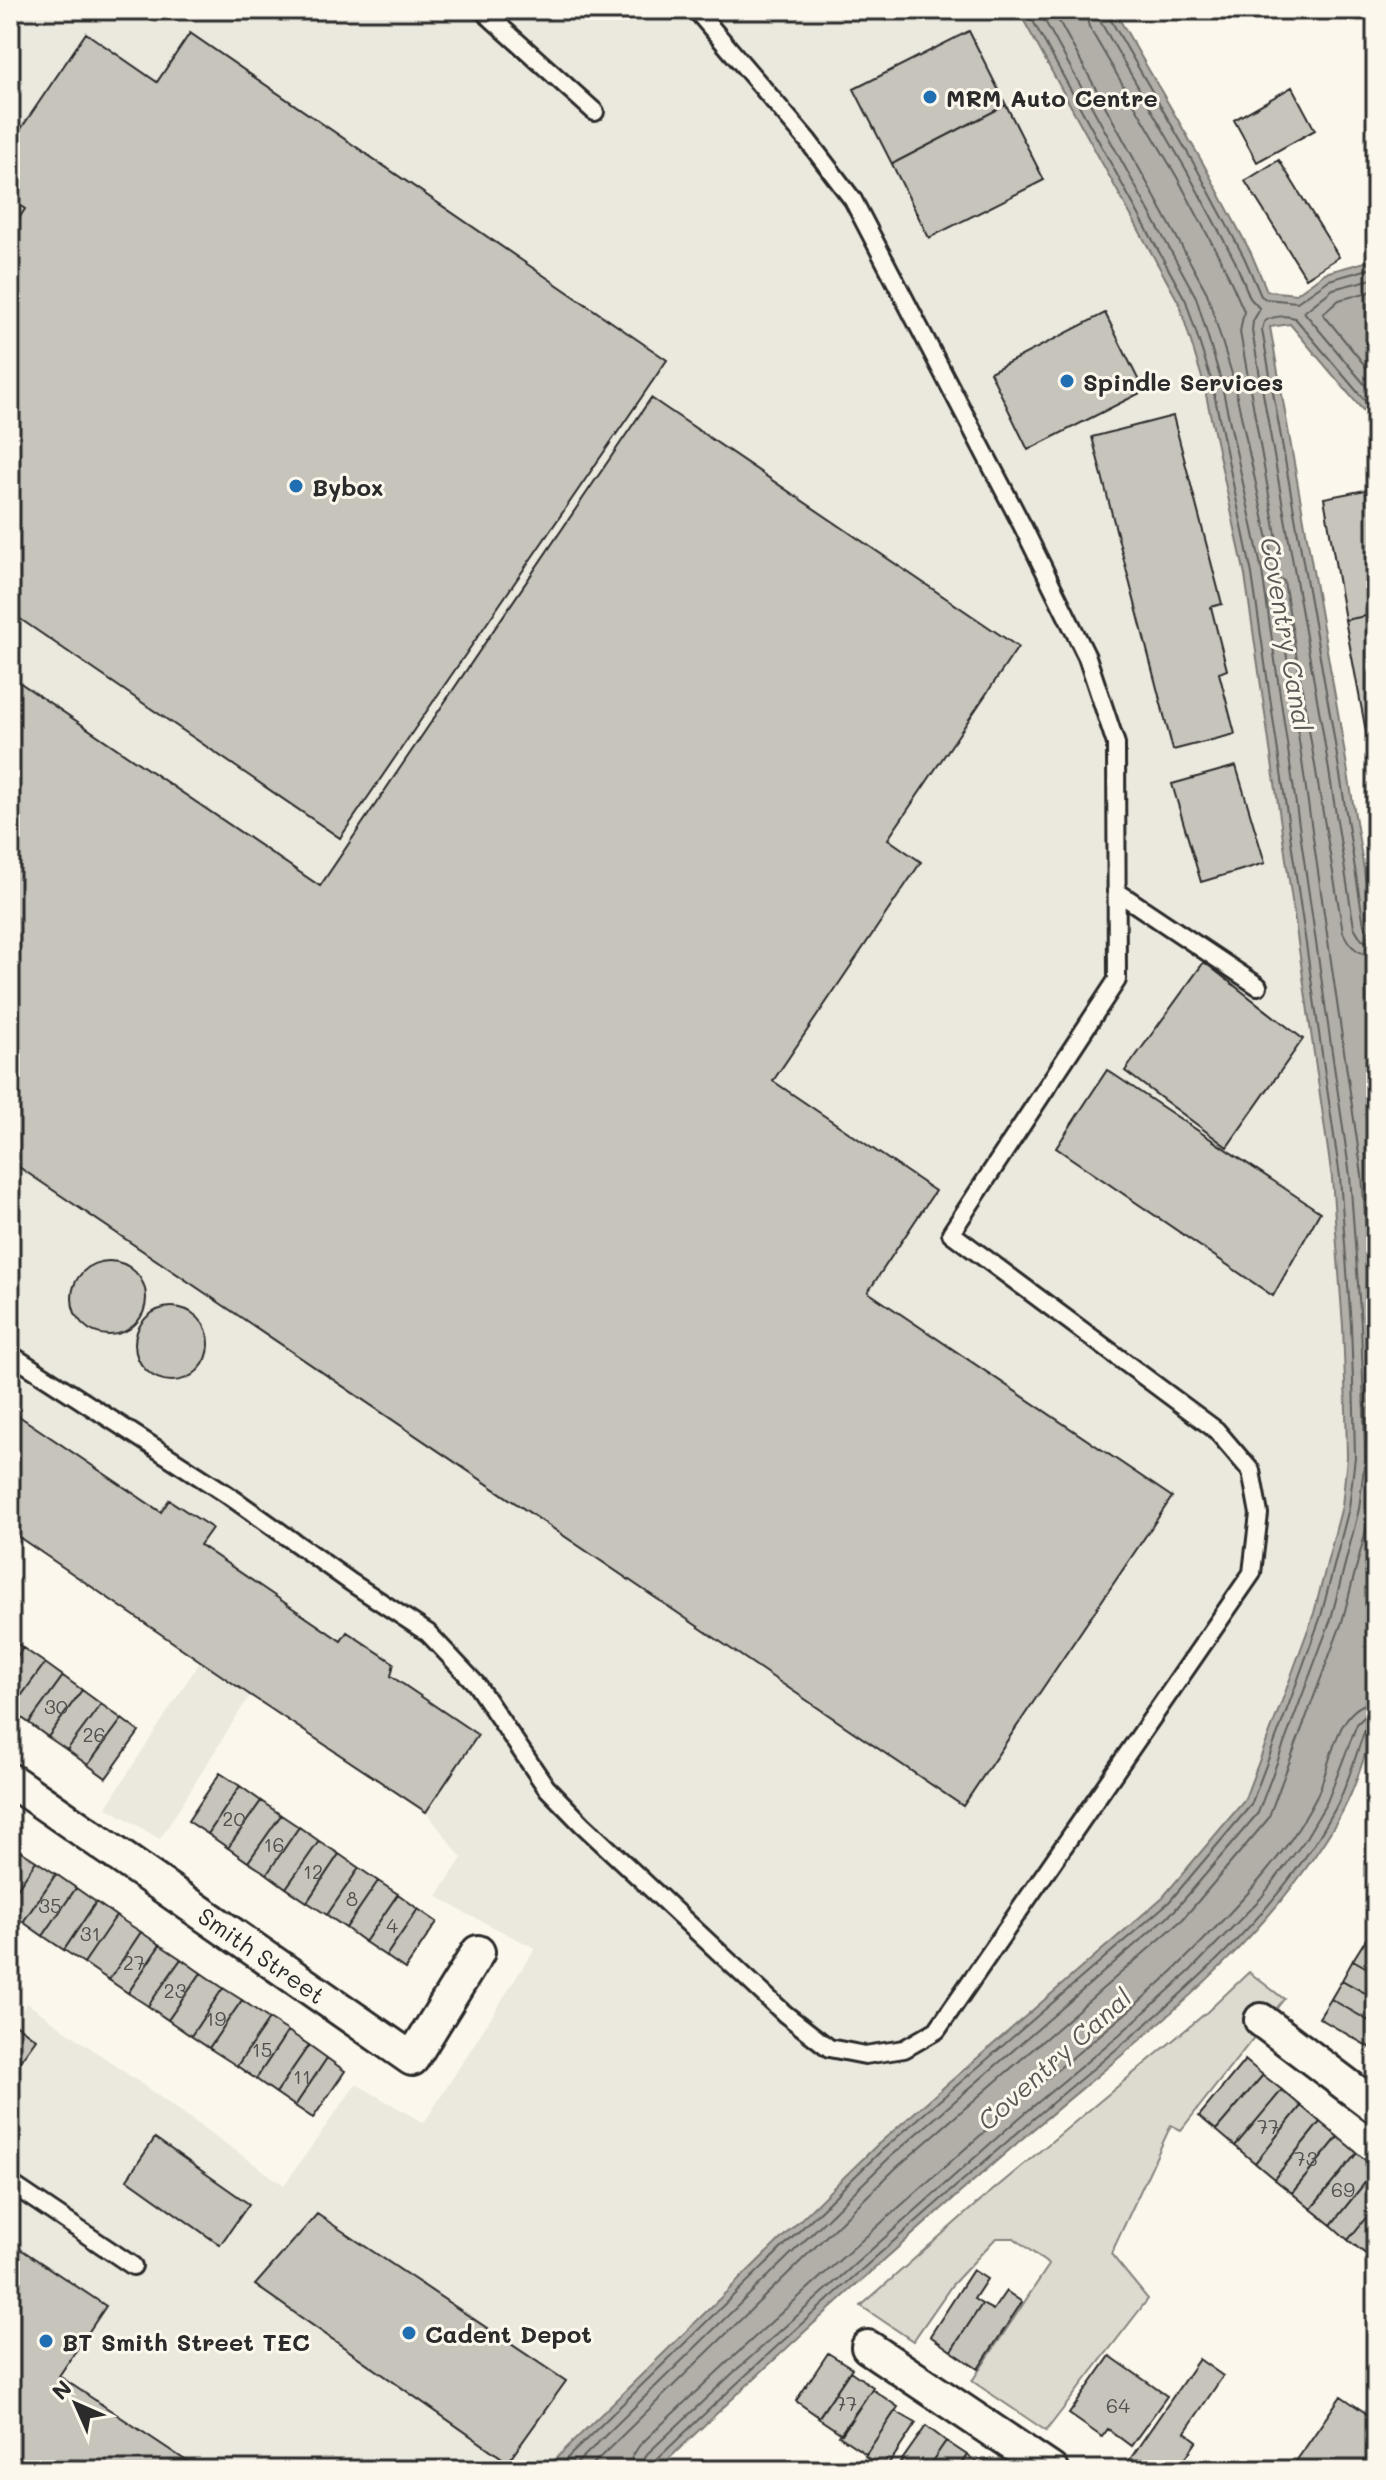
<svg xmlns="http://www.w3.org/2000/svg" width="1386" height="2480" font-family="Mali,sans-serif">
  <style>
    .built { fill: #ebe8de }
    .green { fill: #dddad0; stroke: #84827e; stroke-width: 2 }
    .water { fill: #b1afa7; stroke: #7b7a75; stroke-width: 2 }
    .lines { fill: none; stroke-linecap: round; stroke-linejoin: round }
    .shore { stroke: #61605d; stroke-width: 2 }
    .building { fill: #c7c4bc; stroke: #2b2b2b; stroke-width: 2 }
    .service-casing { stroke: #2b2b2b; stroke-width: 22 }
    .minor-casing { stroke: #2b2b2b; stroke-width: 38 }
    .service { stroke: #fbf7ec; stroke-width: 16 }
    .minor { stroke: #fbf7ec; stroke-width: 32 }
    .poi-dot { fill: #1f6fb2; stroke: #fbf7ec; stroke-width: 3 }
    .labels { text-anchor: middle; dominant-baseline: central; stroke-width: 6; stroke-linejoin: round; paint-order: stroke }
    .number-label { font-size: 20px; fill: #52514f }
    .poi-label { font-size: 24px; font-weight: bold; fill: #2b2b2b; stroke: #fbf7ec; text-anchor: start }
    .street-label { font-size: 24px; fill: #2b2b2b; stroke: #fbf7ec }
    .water-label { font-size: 26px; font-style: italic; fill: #5a5956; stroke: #fbf7ec }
  </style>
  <rect width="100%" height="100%" fill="#fbf7ec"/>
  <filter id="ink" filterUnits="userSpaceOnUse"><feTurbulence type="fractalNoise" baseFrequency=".0125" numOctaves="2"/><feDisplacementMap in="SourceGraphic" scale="16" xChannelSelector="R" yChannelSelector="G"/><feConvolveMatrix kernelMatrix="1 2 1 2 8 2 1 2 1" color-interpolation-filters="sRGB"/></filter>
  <g filter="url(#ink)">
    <path class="built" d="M10 10H1018L1179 303 1203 381 1245 575 1332 1178 1343 1326 1347 1457 1342 1506 1314 1613 1244 1801 1163 1897 876 2146 544 2470H10V2010L18 2015 27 2003 284 2185 356 2084 424 2123 535 1948 465 1913 437 1896 462 1858 426 1812 250 1695 160 1839 106 1807 201 1660 10 1531Z"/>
    <path class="green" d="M1249 1972 1284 1999 1181 2130 1171 2125 1111 2254 1148 2299 1046 2431 972 2381 1049 2265 1014 2238H996L952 2285 913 2341 861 2306 974 2206 1207 2012Z"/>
    <path class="water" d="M1018 10H1114L1204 165 1251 253 1267 291 1296 294 1325 273 1376 259V426L1290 324 1270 327 1340 724 1370 907 1376 962V1723C1365 1752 1357 1786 1341 1814 1267 1945 1143 2036 1030 2132 903 2241 778 2354 657 2470H544L876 2146 1163 1897 1244 1801 1282 1701 1314 1613 1342 1506 1347 1457 1346 1410 1343 1326 1332 1178 1245 575 1203 381 1179 303Z"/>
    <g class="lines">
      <path class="shore" d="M1053 10 1207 293 1232 374 1272 558 1277 561 1280 557 1240 332 1244 311 1224 266 1178 179 1089 27 1085 10
        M1097 10 1100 21 1188 173 1235 261 1250 298 1260 309 1253 321 1252 331 1322 727 1354 927 1362 940 1376 944
        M1108 10 1109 17 1197 169 1244 257 1261 296 1266 299 1297 302 1329 280 1376 267
        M1376 278 1333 289 1304 312 1376 398
        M1376 290 1339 300 1323 314 1376 379
        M1376 414 1295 318C1286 315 1271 316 1264 322L1262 330 1332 725 1364 925 1368 932 1376 934
        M1376 956C1359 955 1349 947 1343 932L1284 581 1279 578 1276 582 1362 1175 1373 1324 1376 1402
        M555 2470 881 2151 1169 1902 1251 1805 1289 1704 1321 1616 1349 1508 1355 1457 1354 1410 1351 1325 1340 1177 1252 574 1211 379 1186 301 1027 10
        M570 2470 888 2159 1175 1910 1258 1813 1331 1619 1359 1509 1365 1458 1364 1410 1361 1325 1350 1176 1262 571 1220 377 1196 297 1039 10
        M587 2470 896 2168 1183 1919 1268 1819 1342 1622 1371 1511 1376 1468
        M630 2470 632 2457 639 2446C758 2331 883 2221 1007 2112 1068 2059 1134 2011 1191 1953 1237 1906 1285 1858 1316 1798 1331 1768 1335 1703 1376 1702
        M642 2470 643 2461 647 2454 734 2372 826 2290 1018 2119 1120 2034 1189 1972 1261 1898 1304 1841 1327 1802 1357 1724 1365 1716 1376 1714
        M652 2470 655 2461C774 2346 898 2236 1023 2128 1134 2031 1263 1942 1335 1809 1348 1785 1355 1756 1365 1730L1370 1725 1376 1724"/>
    </g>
    <path class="building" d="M969 31 1006 105 892 164 854 89Z
      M86 33 157 82 190 33 667 360 340 838 10 612V232L25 209 10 199V145Z
      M1292 87 1315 130 1257 162 1234 120Z
      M1006 105 1044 180 929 238 892 164Z
      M1279 160 1339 257 1306 278 1245 181Z
      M1105 313 1144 391 1028 450 990 372Z
      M651 398 1018 647 888 839 921 862 773 1081 935 1191 868 1292 1172 1497 963 1806 10 1161V676L320 886Z
      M1173 416 1222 604 1211 607 1227 670 1219 673 1235 734 1173 750 1092 437Z
      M1376 488V614L1345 620 1324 498Z
      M1376 614V785L1345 620Z
      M1236 766 1265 863 1201 882 1172 784Z
      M1204 962 1303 1039 1227 1147 1125 1071Z
      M1107 1070 1320 1212 1273 1296 1056 1148Z
      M72 1298a37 37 0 1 1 74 0a37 37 0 1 1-74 0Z
      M135 1344a37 37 0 1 1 74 0a37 37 0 1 1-74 0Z
      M10 1410 161 1512 169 1500 212 1528 200 1545 341 1641 347 1632 394 1663 391 1676 478 1735 426 1812 250 1695 10 1531Z
      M10 1638 23 1648 10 1666Z
      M23 1648 45 1663 11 1710 10 1666Z
      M45 1663 63 1676 29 1723 11 1710Z
      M63 1676 82 1690 48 1737 29 1723Z
      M82 1690 101 1704 67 1750 48 1737Z
      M101 1704 122 1719 88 1765 67 1750Z
      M122 1719 139 1732 106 1778 88 1765Z
      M220 1773 240 1786 208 1834 188 1821Z
      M240 1786 261 1801 228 1848 208 1834Z
      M261 1801 281 1815 248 1862 228 1848Z
      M281 1815 299 1827 267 1874 248 1862Z
      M299 1827 319 1841 286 1888 267 1874Z
      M319 1841 339 1854 307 1902 286 1888Z
      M16 1848 36 1861 10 1899V1857Z
      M339 1854 359 1868 327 1915 307 1902Z
      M36 1861 56 1874 23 1922 10 1913V1899Z
      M359 1868 378 1881 346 1928 327 1915Z
      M56 1874 76 1888 43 1936 23 1922Z
      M378 1881 398 1894 365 1942 346 1928Z
      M76 1888 96 1902 64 1950 43 1936Z
      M398 1894 418 1909 386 1956 365 1942Z
      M96 1902 116 1916 84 1963 64 1950Z
      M418 1909 437 1922 405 1969 386 1956Z
      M116 1916 141 1932 109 1980 84 1963Z
      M141 1932 160 1945 128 1993 109 1980Z
      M1366 1939 1376 1945V1973L1353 1960Z
      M160 1945 181 1959 148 2006 128 1993Z
      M181 1959 201 1973 168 2020 148 2006Z
      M1353 1960 1376 1973V1999L1342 1980Z
      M201 1973 223 1988 191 2036 168 2020Z
      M1342 1980 1376 1999V2025L1331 1999Z
      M223 1988 242 2000 209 2048 191 2036Z
      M1331 1999 1376 2025V2051L1319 2018Z
      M242 2000 269 2019 237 2066 209 2048Z
      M269 2019 288 2031 256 2079 237 2066Z
      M10 2020 36 2039 10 2075Z
      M288 2031 309 2045 276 2093 256 2079Z
      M309 2045 327 2058 295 2106 276 2093Z
      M327 2058 345 2071 313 2118 295 2106Z
      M1245 2060 1263 2075 1216 2130 1199 2116Z
      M1263 2075 1282 2090 1235 2146 1216 2130Z
      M1282 2090 1301 2106 1255 2163 1235 2146Z
      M1301 2106 1320 2122 1274 2179 1255 2163Z
      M1320 2122 1338 2137 1292 2193 1274 2179Z
      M1338 2137 1357 2153 1311 2209 1292 2193Z
      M155 2138 249 2204 220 2245 127 2179Z
      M1357 2153 1376 2169 1331 2225 1311 2209Z
      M1376 2169V2205L1348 2240 1331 2225Z
      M1376 2205V2244L1367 2255 1348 2240Z
      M317 2214 566 2381 508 2462 255 2285Z
      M10 2242 106 2306 59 2376 200 2470H13L10 2468Z
      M973 2270 987 2279 974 2299 982 2304 951 2351 930 2336Z
      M1006 2291 1022 2302 978 2369 951 2351 982 2304 993 2310Z
      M828 2353 852 2368 819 2417 796 2401Z
      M1110 2356 1167 2396 1131 2446 1108 2429 1102 2437 1069 2414Z
      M1199 2359 1223 2376 1185 2432 1197 2441 1177 2470H1133L1126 2465Z
      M850 2371 873 2387 842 2434 818 2418Z
      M872 2389 898 2407 866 2454 839 2436Z
      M1341 2396 1376 2420V2470H1290Z
      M895 2411 916 2423 885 2470 865 2456Z
      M926 2426 946 2441 926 2470H895Z
      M946 2441 967 2455 957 2470H926Z
      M967 2455 987 2470H957Z"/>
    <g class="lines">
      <defs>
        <path id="service" d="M482 10 595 112
          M1116 891 1258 986
          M10 1354 228 1495 352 1583 428 1633 476 1684 546 1787 582 1824 785 2014 829 2048 865 2055 904 2049 937 2030 1252 1573 1259 1514 1251 1471 1216 1430 951 1233 1117 980 1116 744 1087 657 1022 525 853 200 808 141 696 10
          M10 2183 133 2266"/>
        <path id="minor" d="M10 1780 412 2059 478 1952
          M1261 2020 1376 2107
          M868 2347 1051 2470"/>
      </defs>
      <use href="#service" class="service-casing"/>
      <use href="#minor" class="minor-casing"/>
      <use href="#service" class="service"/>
      <use href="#minor" class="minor"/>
    </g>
  </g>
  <g class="poi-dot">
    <circle cx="930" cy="97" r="8"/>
    <circle cx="1067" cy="381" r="8"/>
    <circle cx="296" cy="486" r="8"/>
    <circle cx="409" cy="2333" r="8"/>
    <circle cx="46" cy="2341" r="8"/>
  </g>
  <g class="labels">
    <g class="number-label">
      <text x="56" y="1706">30</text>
      <text x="94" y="1734">26</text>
      <text x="234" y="1818">20</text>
      <text x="274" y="1844">16</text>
      <text x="313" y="1871">12</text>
      <text x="352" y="1898">8</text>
      <text x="50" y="1905">35</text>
      <text x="392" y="1925">4</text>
      <text x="90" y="1933">31</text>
      <text x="134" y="1962">27</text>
      <text x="175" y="1990">23</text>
      <text x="216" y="2018">19</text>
      <text x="262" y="2049">15</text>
      <text x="302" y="2076">11</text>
      <text x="1268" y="2126">77</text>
      <text x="1306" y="2158">73</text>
      <text x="1343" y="2189">69</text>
      <text x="846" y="2403">77</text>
      <text x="1118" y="2405">64</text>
    </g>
    <g class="poi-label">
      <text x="946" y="97">MRM Auto Centre</text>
      <text x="1083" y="381">Spindle Services</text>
      <text x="312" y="486">Bybox</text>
      <text x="425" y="2333">Cadent Depot</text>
      <text x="62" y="2341">BT Smith Street TEC</text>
    </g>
    <g class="street-label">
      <text transform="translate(262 1955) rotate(35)">Smith Street</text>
    </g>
    <g class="water-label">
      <text transform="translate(1287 634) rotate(80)">Coventry Canal</text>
      <text transform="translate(1054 2059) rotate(-42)">Coventry Canal</text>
    </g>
  </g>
  <rect width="1386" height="2480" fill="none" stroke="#fbf7ec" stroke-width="40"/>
  <rect x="20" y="20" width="1346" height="2440" fill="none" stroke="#2b2b2b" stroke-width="3" filter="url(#ink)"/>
  <g transform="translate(76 2404) rotate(315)" stroke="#fbf7ec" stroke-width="6" paint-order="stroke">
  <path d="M0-6L14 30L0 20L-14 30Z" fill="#2b2b2b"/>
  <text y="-12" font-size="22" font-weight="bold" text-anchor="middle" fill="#2b2b2b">N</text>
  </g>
</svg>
